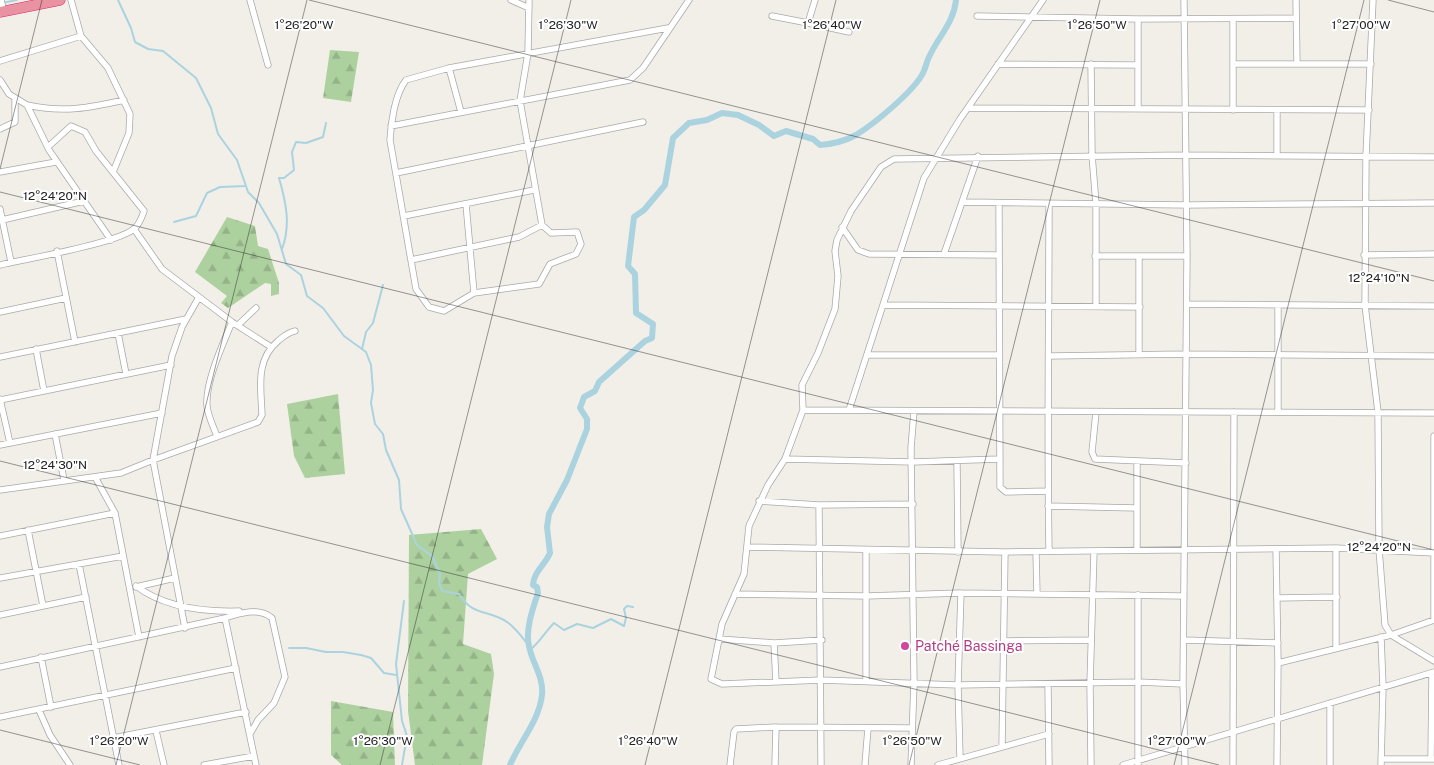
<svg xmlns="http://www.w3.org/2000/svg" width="1434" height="765" font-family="'Public Sans',sans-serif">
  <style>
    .forest { fill: url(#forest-firs) }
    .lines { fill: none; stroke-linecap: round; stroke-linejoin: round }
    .stream { stroke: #aad3df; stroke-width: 2 }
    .canal { stroke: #aad3df; stroke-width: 6 }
    .street-casing { stroke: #a9a9a9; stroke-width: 7 }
    .highway-casing { stroke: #dc2a67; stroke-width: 11 }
    .street { stroke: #fff; stroke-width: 5.5 }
    .highway { stroke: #e892a2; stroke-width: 10 }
    .ticks { fill: none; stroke: #222; stroke-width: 1; stroke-opacity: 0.45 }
    .hotel-dot { fill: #d1479c; stroke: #fff; stroke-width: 2 }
    .labels { text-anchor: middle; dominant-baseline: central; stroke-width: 4; stroke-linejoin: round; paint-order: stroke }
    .hotel-label { font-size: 14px; fill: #b23c85; stroke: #fff; text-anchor: start }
    .ticks-label { font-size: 12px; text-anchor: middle; fill: #222; stroke: #fff; stroke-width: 4; stroke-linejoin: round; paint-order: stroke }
  </style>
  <defs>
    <pattern id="forest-firs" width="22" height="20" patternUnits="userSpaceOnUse" patternTransform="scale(1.25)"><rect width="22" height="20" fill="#add19e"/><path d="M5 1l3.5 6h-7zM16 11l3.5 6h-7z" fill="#95b388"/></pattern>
  </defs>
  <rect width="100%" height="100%" fill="#f2efe9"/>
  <path class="forest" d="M330 50 359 52 351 102 323 98Z
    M227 217 255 226 258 246 268 249 279 283V294L271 296V284L265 283 228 308 221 303 227 296 195 272Z
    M338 394 345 474 305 478 294 456 287 404Z
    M481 529 497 559 468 574 463 644 491 654 494 674 482 765H415L408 711 409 535Z
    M331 701 393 712 395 765H342L331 755Z"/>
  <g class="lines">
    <path class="stream" d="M118 0 131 28 135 42 148 49 163 51 196 78 211 108 218 134 237 160 248 192 259 203 277 234 286 264 301 275 307 296 323 308 344 336 366 352 371 365 373 390 371 403 375 424 383 434 386 450 399 480 401 509 417 545 432 556 440 573 439 583 442 591 459 594C473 617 488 609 507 622 516 628 522 637 529 646
      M2 3 17 0
      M174 222 196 216 207 193 220 187 245 186
      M282 249C291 225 286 202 279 178H284L294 170 292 152 296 142 306 143 323 137 326 123
      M362 349 366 332 373 323 383 285
      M289 648H306L326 652H343L361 655 371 658 384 673 396 675
      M530 650C540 642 545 632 554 623L564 630 577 624 593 628 611 619 624 626 626 618 624 609 627 606 633 607
      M402 765 407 736 402 721 396 664 404 601"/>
    <path class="canal" d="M510 765C520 741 539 721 542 695 544 677 532 663 529 646 525 630 533 608 538 593L537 587 533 585C534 571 545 565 550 553L547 527 549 514 567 480 587 429V419L580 408 584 397 595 391 599 382 645 341 652 338 653 324 636 313 635 274 628 266 634 217 644 210 665 185 673 138 689 123 707 120 722 113 738 115 759 125 774 136 786 131 813 139 820 145C833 144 845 141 856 135 874 124 914 91 923 73 926 67 927 60 930 55 939 36 954 22 956 0"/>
    <defs>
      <path id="street" d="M1 0 4 12
        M71 0 81 36 108 68 130 114 129 133 113 172
        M250 0 268 65
        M511 0 529 8
        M529 0 528 53 520 101 542 225
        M1184 0 1187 256 1183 684 1185 765
        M1296 0 1297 64
        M1373 0 1366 156 1365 305 1378 412 1379 549 1385 625 1391 635 1434 661
        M772 16 808 23 815 0
        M977 16 1138 19 1296 18
        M1233 20V110
        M808 23 849 32
        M0 61 81 36
        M998 64 1137 65
        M1091 64 1092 155 1096 204V306
        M1233 64H1371
        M449 68 461 112
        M0 80 9 94 27 105 49 150 111 240
        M27 105C63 113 89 108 124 100
        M968 108 1369 110
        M1138 109V19
        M391 126 630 80 643 68 689 0
        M0 129 15 122V99
        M1277 155V110
        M0 172 56 162
        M396 173 643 122
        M964 202 1187 205 1434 203
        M466 204 474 293
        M999 204 1000 487 1006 492 1048 491
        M1049 204C1049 320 1047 436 1049 551
        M0 209 11 262
        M404 216 534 190
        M2 220 84 201
        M842 227 858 250 869 254 999 255
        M134 229 162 269 232 322 271 347
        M57 251 75 342
        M944 254 978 156
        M1364 255 1434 254
        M1095 256H1187
        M1139 256V354
        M411 260 519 237 542 225 551 233 577 232 581 244 576 254 550 264 539 284 474 293 444 311 429 307 416 289 390 140C391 122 395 94 406 80L449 68 668 28
        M0 265C25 259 120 243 135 228 139 224 142 217 144 211L96 151 85 132 71 126 48 147
        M1187 304 1434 306
        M883 305 1140 307
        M0 312 66 298
        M238 325 256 308
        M118 333 126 374
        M36 349 44 391
        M867 355H998
        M1049 356 1187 354 1434 356
        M0 357 186 319
        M0 399 10 443
        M0 400 171 365
        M803 410 1434 413
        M849 410 924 178 960 119 1043 0
        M1096 412 1092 452 1095 459 1186 463
        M1278 412V305
        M55 434 64 480
        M217 436C213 426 208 416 207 406 205 382 223 344 232 322
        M0 445 162 413
        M785 459 913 462 999 459
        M957 461 958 552
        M1137 461V550
        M95 477 115 513 139 637
        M0 490 121 473 153 460 258 422 262 415C261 388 255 360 278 341 283 337 288 332 295 331
        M759 501 819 505 913 504
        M819 505 821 765
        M1048 506 1137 508
        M28 530 43 606
        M0 536 115 513
        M747 547 1005 552 1336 548 1434 553
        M1276 549 1278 663 1277 765
        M1036 552 1037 594
        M79 564 119 765
        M0 578 123 556
        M136 586C165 608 204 612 239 611
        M136 587 175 578
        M735 594 866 596 961 593 1184 596
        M1277 598 1337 597
        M0 615 86 597
        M225 618C240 613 259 607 272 618L285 677 274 703 258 720 250 734
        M1434 620V436
        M185 628 153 460 172 356 182 327 199 297
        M1381 637 1383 687 1381 765
        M719 639 774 643 822 640
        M1184 640 1278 643
        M1004 641 1091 640
        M774 643 776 682
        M1336 648V548
        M41 657 51 707
        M1278 663 1391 635 1434 620
        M0 667 225 618 256 765
        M866 681V551
        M1183 684 1138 682 958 685 821 680 722 684 711 679 722 624 744 574 749 526 768 485 785 459 803 410 802 385 818 353 835 309 838 276 835 251 837 240 851 211 881 167 894 159 1186 155 1434 157
        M1048 685 1049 765
        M1330 703V765
        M39 710 50 735 70 765
        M0 717 236 668
        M156 731 164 765
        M113 738 246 712
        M1002 746 1005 552
        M960 758 958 685 961 593
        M1381 759H1434
        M1431 759 1432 673
        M204 765 254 756
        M730 765 734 732 736 729 776 727 912 728
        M775 765 776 727
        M865 765 868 728
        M911 765 914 683 911 448 914 411
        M938 765 1049 734
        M1091 765 1090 684 1094 551
        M1123 765 1434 672
        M1138 765V595
        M1233 765 1234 412"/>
      <path id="highway" d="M0 12 60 0"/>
    </defs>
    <use href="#street" class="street-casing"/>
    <use href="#highway" class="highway-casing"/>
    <use href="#street" class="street"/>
    <use href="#highway" class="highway"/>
  </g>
  <path class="ticks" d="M309 0 1434 281M1388 0 1434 12M0 169 42 0M0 192 1434 550M0 461 1219 765M0 730 140 765M116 765 307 0M380 765 571 0M645 765 836 0M909 765 1100 0M1174 765 1364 0"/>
  <circle class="hotel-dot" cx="905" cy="646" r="5"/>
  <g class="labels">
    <g class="hotel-label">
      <text x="915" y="646">Patché Bassinga</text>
    </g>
  </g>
  <g class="ticks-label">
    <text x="304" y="29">1°26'20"W</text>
    <text x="568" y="29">1°26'30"W</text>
    <text x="832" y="29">1°26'40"W</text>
    <text x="1097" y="29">1°26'50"W</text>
    <text x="1361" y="29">1°27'00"W</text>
    <text x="55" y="200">12°24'20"N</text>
    <text x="1379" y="282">12°24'10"N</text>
    <text x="55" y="469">12°24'30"N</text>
    <text x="1379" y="551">12°24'20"N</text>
    <text x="119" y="745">1°26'20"W</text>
    <text x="383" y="745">1°26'30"W</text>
    <text x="648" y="745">1°26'40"W</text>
    <text x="912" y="745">1°26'50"W</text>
    <text x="1177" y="745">1°27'00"W</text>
  </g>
</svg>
